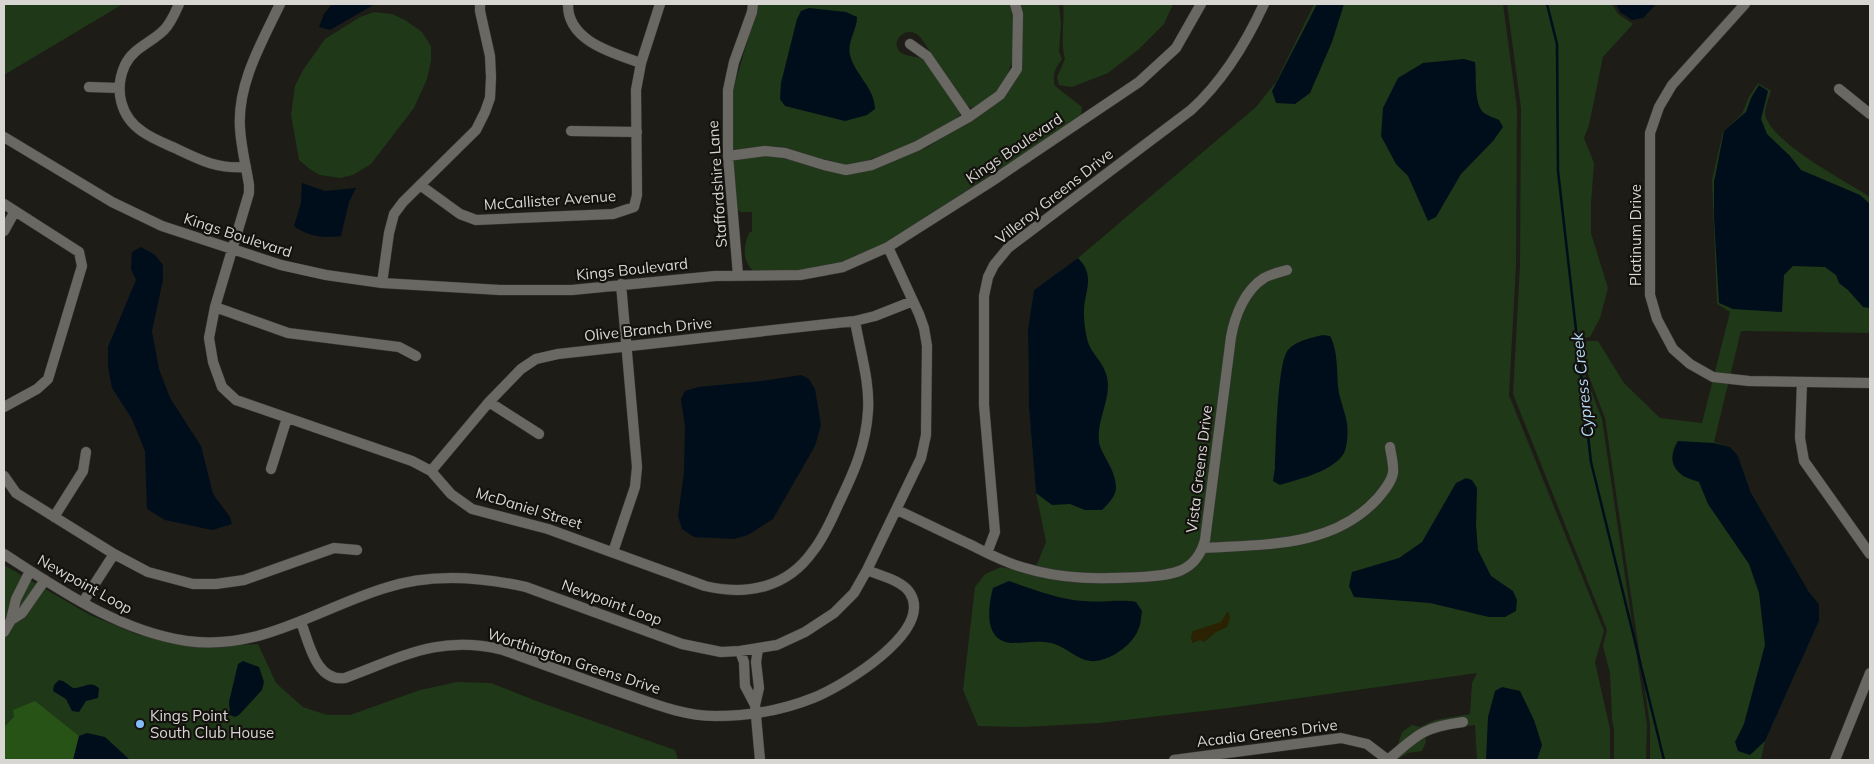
<svg xmlns="http://www.w3.org/2000/svg" width="1874" height="764" font-family="Mulish,sans-serif">
  <style>
    .green { fill: #1f3817 }
    .forest { fill: #275316 }
    .sand { fill: #2a2202 }
    .water { fill: #000e1c }
    .lines { fill: none; stroke-linecap: round; stroke-linejoin: round }
    .stream { stroke: #000e1c; stroke-width: 2.5 }
    .minor-casing { stroke: #393836; stroke-width: 11 }
    .minor { stroke: #696863; stroke-width: 10 }
    .poi-dot { fill: #84bcfb; stroke: #14120e; stroke-width: 2 }
    .labels { text-anchor: middle; dominant-baseline: central; stroke-width: 4.5; stroke-linejoin: round; paint-order: stroke }
    .street-label { font-size: 15px; fill: #d7d6d3; stroke: #14120e }
    .poi-label { font-size: 15px; fill: #d7d6d3; stroke: #14120e; text-anchor: start }
    .water-label { font-size: 16px; font-style: italic; fill: #b7dbf6; stroke: #14120e }
  </style>
  <rect width="100%" height="100%" fill="#1d1c17"/>
  <path class="green" d="M4 4H123L4 75Z
    M758 4H1012C1015 17 1014 29 1014 43 1012 75 1002 95 971 108L966 105 921 38C908 23 890 40 899 51 905 57 918 56 926 60L960 110V115L935 134 859 164 845 165 834 163 782 147 767 146 732 150V94Z
    M1020 4H1059L1061 23 1059 51 1062 59C1055 69 1052 74 1055 86L1082 107 1081 116 874 251 833 265 793 271H754C742 262 743 246 749 233L752 231V212H741L736 209 733 158 775 155 836 171 892 161 928 147 985 109 1020 58 1023 25Z
    M1063 4H1173L1164 24 1139 49 1108 73 1072 87 1059 85 1057 77 1065 59C1060 41 1065 22 1063 4Z
    M1314 4H1503L1517 108 1516 265 1509 395 1604 631 1595 662 1610 729V760H1477L1475 725 1441 729 1425 734 1426 742 1422 751 1408 753 1397 760H1381L1398 744 1402 732 1412 725 1420 727 1435 720 1470 714 1472 683 1477 673 1229 708 1099 723 1023 727 978 726 963 690 975 587 985 574 1001 567 1033 574 1046 542 1036 493 1029 408 1028 329 1034 290 1078 258 1256 107 1276 82Z
    M1507 4H1612L1618 14 1633 24 1603 57 1589 125 1584 138 1594 163 1591 203V233L1608 288 1600 318 1590 337 1585 338 1576 351 1602 419 1647 725 1646 760H1614V729L1612 719 1610 673 1603 646 1607 630 1513 394 1520 265 1521 108Z
    M374 12 392 14 405 20 422 32 431 46V61L427 79 414 108 371 164 353 175 340 178 320 175 311 170 299 160 291 115 295 86 303 70 325 39 360 17Z
    M1758 83 1771 91C1769 97 1765 107 1765 114 1770 142 1846 181 1870 197V333L1741 331 1714 442 1730 447 1738 456 1751 493 1809 592 1819 604V621L1765 741 1761 760H1650V725L1605 418 1579 351 1587 341H1598L1624 383 1660 418 1702 423 1730 312 1717 304 1712 180 1723 132 1742 114 1749 97Z
    M4 565 90 615 139 635 170 641 209 646 258 644 276 683 303 707 327 715H350L420 690 457 682 491 683 539 702 675 750 678 760H4Z"/>
  <path class="forest" d="M35 701 79 736 73 760H4V727L14 717 13 710Z"/>
  <path class="sand" d="M1227 612 1229 613 1230 618 1227 627 1216 632 1204 642 1200 640 1192 643 1191 637 1193 631 1221 622Z"/>
  <path class="water" d="M332 4H375L330 30 319 27 324 14Z
    M1317 4H1344L1332 42 1310 93 1295 104 1276 103 1272 91Z
    M1616 4H1656L1643 18 1632 20 1620 12Z
    M809 8 846 12 857 17C857 30 847 41 850 55 855 75 875 88 875 109L867 115 845 121 785 106 780 99 781 83 797 19 801 11Z
    M1464 59 1475 62C1477 76 1473 103 1484 113 1488 116 1495 118 1499 120L1503 127 1493 141 1461 174 1436 217 1428 221 1408 176 1396 164 1381 136 1383 108 1398 78 1423 63Z
    M1759 85 1768 91 1761 119 1767 134 1790 156 1801 170 1860 195 1870 204V308L1863 307 1848 290 1839 283 1836 275 1825 267 1793 266 1784 275 1782 312 1733 309 1719 303 1714 218V182L1724 131 1746 112 1751 98Z
    M302 183 325 191 356 188 349 202 341 236C325 239 307 236 294 226L301 203Z
    M141 247 155 255 163 265V280L152 331 159 369 170 398 201 446 213 494 230 517 232 524 212 530 165 520 147 509 145 451 132 419 112 388 108 367V347L136 280 131 269 132 252Z
    M1078 258C1097 277 1083 292 1084 315 1084 323 1086 337 1089 345 1093 354 1101 361 1105 371 1115 395 1096 417 1099 442 1101 455 1116 469 1116 488 1116 496 1108 504 1102 510H1085L1070 504 1052 505 1036 493 1029 408 1028 329 1034 290Z
    M1323 335 1330 336C1339 352 1336 375 1339 393 1341 403 1345 412 1347 423 1348 431 1348 449 1342 456 1330 472 1299 479 1280 485L1273 481 1275 468C1276 447 1277 363 1288 350 1297 340 1311 338 1323 335Z
    M801 375 809 379 815 389 821 425 815 446 773 519 748 535 734 539 694 537 682 529 678 516 684 473 685 426 681 399 685 391 698 387 762 381Z
    M1678 441 1714 443 1730 447 1738 456 1751 493 1809 592 1819 604V621L1765 741 1750 755 1738 751 1735 742 1744 724 1765 645 1759 593 1749 564 1708 504 1699 482C1694 480 1685 478 1681 474 1669 465 1671 452 1678 441Z
    M1466 478 1472 480 1477 488 1476 525 1478 550 1491 576 1513 591 1517 600 1516 611 1505 617H1489L1430 603 1354 597 1349 586 1352 572 1399 558 1422 542 1456 483Z
    M1009 581C1033 589 1060 600 1085 601 1103 603 1119 599 1136 602L1142 611C1141 617 1141 625 1138 630 1132 647 1103 666 1085 660 1074 656 1062 645 1051 643 1039 640 1025 643 1013 643 983 642 988 607 993 588Z
    M243 661 259 667 264 682 262 690 239 715 235 717 230 715 229 702 238 664Z
    M59 680 63 681 73 688C84 688 90 680 99 688L98 698 86 701 79 712 72 711 66 699 53 691 54 685Z
    M1502 687 1520 691 1534 720 1542 745 1537 760H1486L1488 717 1495 691Z
    M87 733 105 737 130 760H73L79 736Z"/>
  <g class="lines">
    <path class="stream" d="M1547 4 1557 44 1558 171 1591 462 1664 760"/>
    <defs>
      <path id="minor" d="M179 4C175 13 171 23 164 30 151 43 133 48 125 65 114 89 120 117 143 132 153 139 166 144 177 149 202 161 218 169 246 167
        M280 4C262 42 237 84 240 128 241 147 246 166 249 185V193L215 307 209 338 213 362 222 387 236 400 412 461 431 471 451 494 472 509 548 529 705 586C747 596 787 588 813 551 825 536 832 518 840 501 854 472 866 445 868 411 870 382 860 351 855 321
        M568 4C567 41 613 53 641 63
        M1745 4 1672 85 1659 107 1650 133V295L1657 319 1673 349 1690 364 1713 377 1749 381 1870 383
        M910 44 927 56 969 117
        M89 87 119 88
        M1839 89 1870 114
        M571 131 637 132
        M4 137 112 202 162 226 281 265 326 275 382 283 500 290H572L715 276 800 275 843 267 888 247 992 181 1139 82 1176 48 1201 4
        M728 156 765 151 785 153 824 165 846 170 872 165 917 146 969 117 1000 95 1017 69 1018 14 1015 4
        M420 185 460 214 476 220 613 214 634 207 637 195 636 90 641 63 660 4
        M4 204 79 252 82 266 48 379 37 389 4 407
        M4 231 15 211
        M738 275 728 156V90L734 62 752 12 753 4
        M382 283 389 233 394 214 403 202 476 130 485 112 490 98 491 77 490 56 480 11V4
        M215 307 288 333 399 347 416 356
        M1802 382 1800 438 1804 461 1870 554
        M489 402 539 434
        M271 469 287 418
        M431 471 489 402 521 369 536 359 558 354 855 321 875 316 913 301
        M4 476 16 493 114 554 148 572 193 584H216L244 580 334 548 357 550
        M897 510C921 521 945 533 969 544 987 553 1005 563 1025 568 1064 580 1102 579 1142 577 1172 575 1196 573 1205 540L1231 337C1235 315 1245 290 1264 278 1271 274 1280 272 1287 270
        M54 517 83 471 86 452
        M1203 548C1263 544 1332 548 1377 499 1383 492 1391 483 1393 473 1394 465 1391 455 1390 447
        M613 552 635 487 637 467 621 284
        M987 553 995 532 984 405V296L988 277 994 265 1008 248 1191 110C1223 81 1246 43 1264 4
        M4 554C60 590 119 631 187 641 261 651 317 609 385 588 430 573 481 577 526 587L682 644 721 652 740 651 777 645 805 632 834 613 854 593 867 570 921 458 926 435 927 346 924 328 919 314 888 247
        M83 602 114 554
        M11 620 22 613 45 580
        M301 622C309 643 316 682 345 678 402 657 440 634 503 650 541 664 579 677 617 691 650 702 681 716 716 716 749 716 783 710 813 698 841 687 934 632 910 593 902 580 880 576 867 570
        M4 632 11 620 16 599 30 571
        M758 649 756 662 759 688 755 705 760 760
        M740 651 744 662 745 686 755 705
        M1174 760 1341 738 1367 744 1388 760
        M1388 760C1417 735 1423 727 1463 722
        M1835 760 1870 673"/>
    </defs>
    <use href="#minor" class="minor-casing"/>
    <use href="#minor" class="minor"/>
  </g>
  <circle class="poi-dot" cx="140" cy="724" r="5"/>
  <g class="labels">
    <g class="street-label">
      <text transform="translate(1014 148) rotate(-34)">Kings Boulevard</text>
      <text transform="translate(717 184) rotate(-94)">Staffordshire Lane</text>
      <text transform="translate(1054 196) rotate(-38)">Villeroy Greens Drive</text>
      <text transform="translate(550 200) rotate(-4)">McCallister Avenue</text>
      <text transform="translate(238 235) rotate(18)">Kings Boulevard</text>
      <text transform="translate(1635 235) rotate(-90)">Platinum Drive</text>
      <text transform="translate(632 269) rotate(-6)">Kings Boulevard</text>
      <text transform="translate(648 329) rotate(-6)">Olive Branch Drive</text>
      <text transform="translate(1199 469) rotate(-83)">Vista Greens Drive</text>
      <text transform="translate(529 508) rotate(17)">McDaniel Street</text>
      <text transform="translate(85 584) rotate(29)">Newpoint Loop</text>
      <text transform="translate(612 602) rotate(20)">Newpoint Loop</text>
      <text transform="translate(574 661) rotate(18)">Worthington Greens Drive</text>
      <text transform="translate(1267 733) rotate(-7)">Acadia Greens Drive</text>
    </g>
    <g class="poi-label">
      <text x="150" y="715">Kings Point<tspan x="150" dy="17">South Club House</tspan></text>
    </g>
    <g class="water-label">
      <text transform="translate(1582 385) rotate(-96)">Cypress Creek</text>
    </g>
  </g>
  <rect width="1874" height="764" fill="none" stroke="#d7d6d3" stroke-width="10"/>
</svg>
